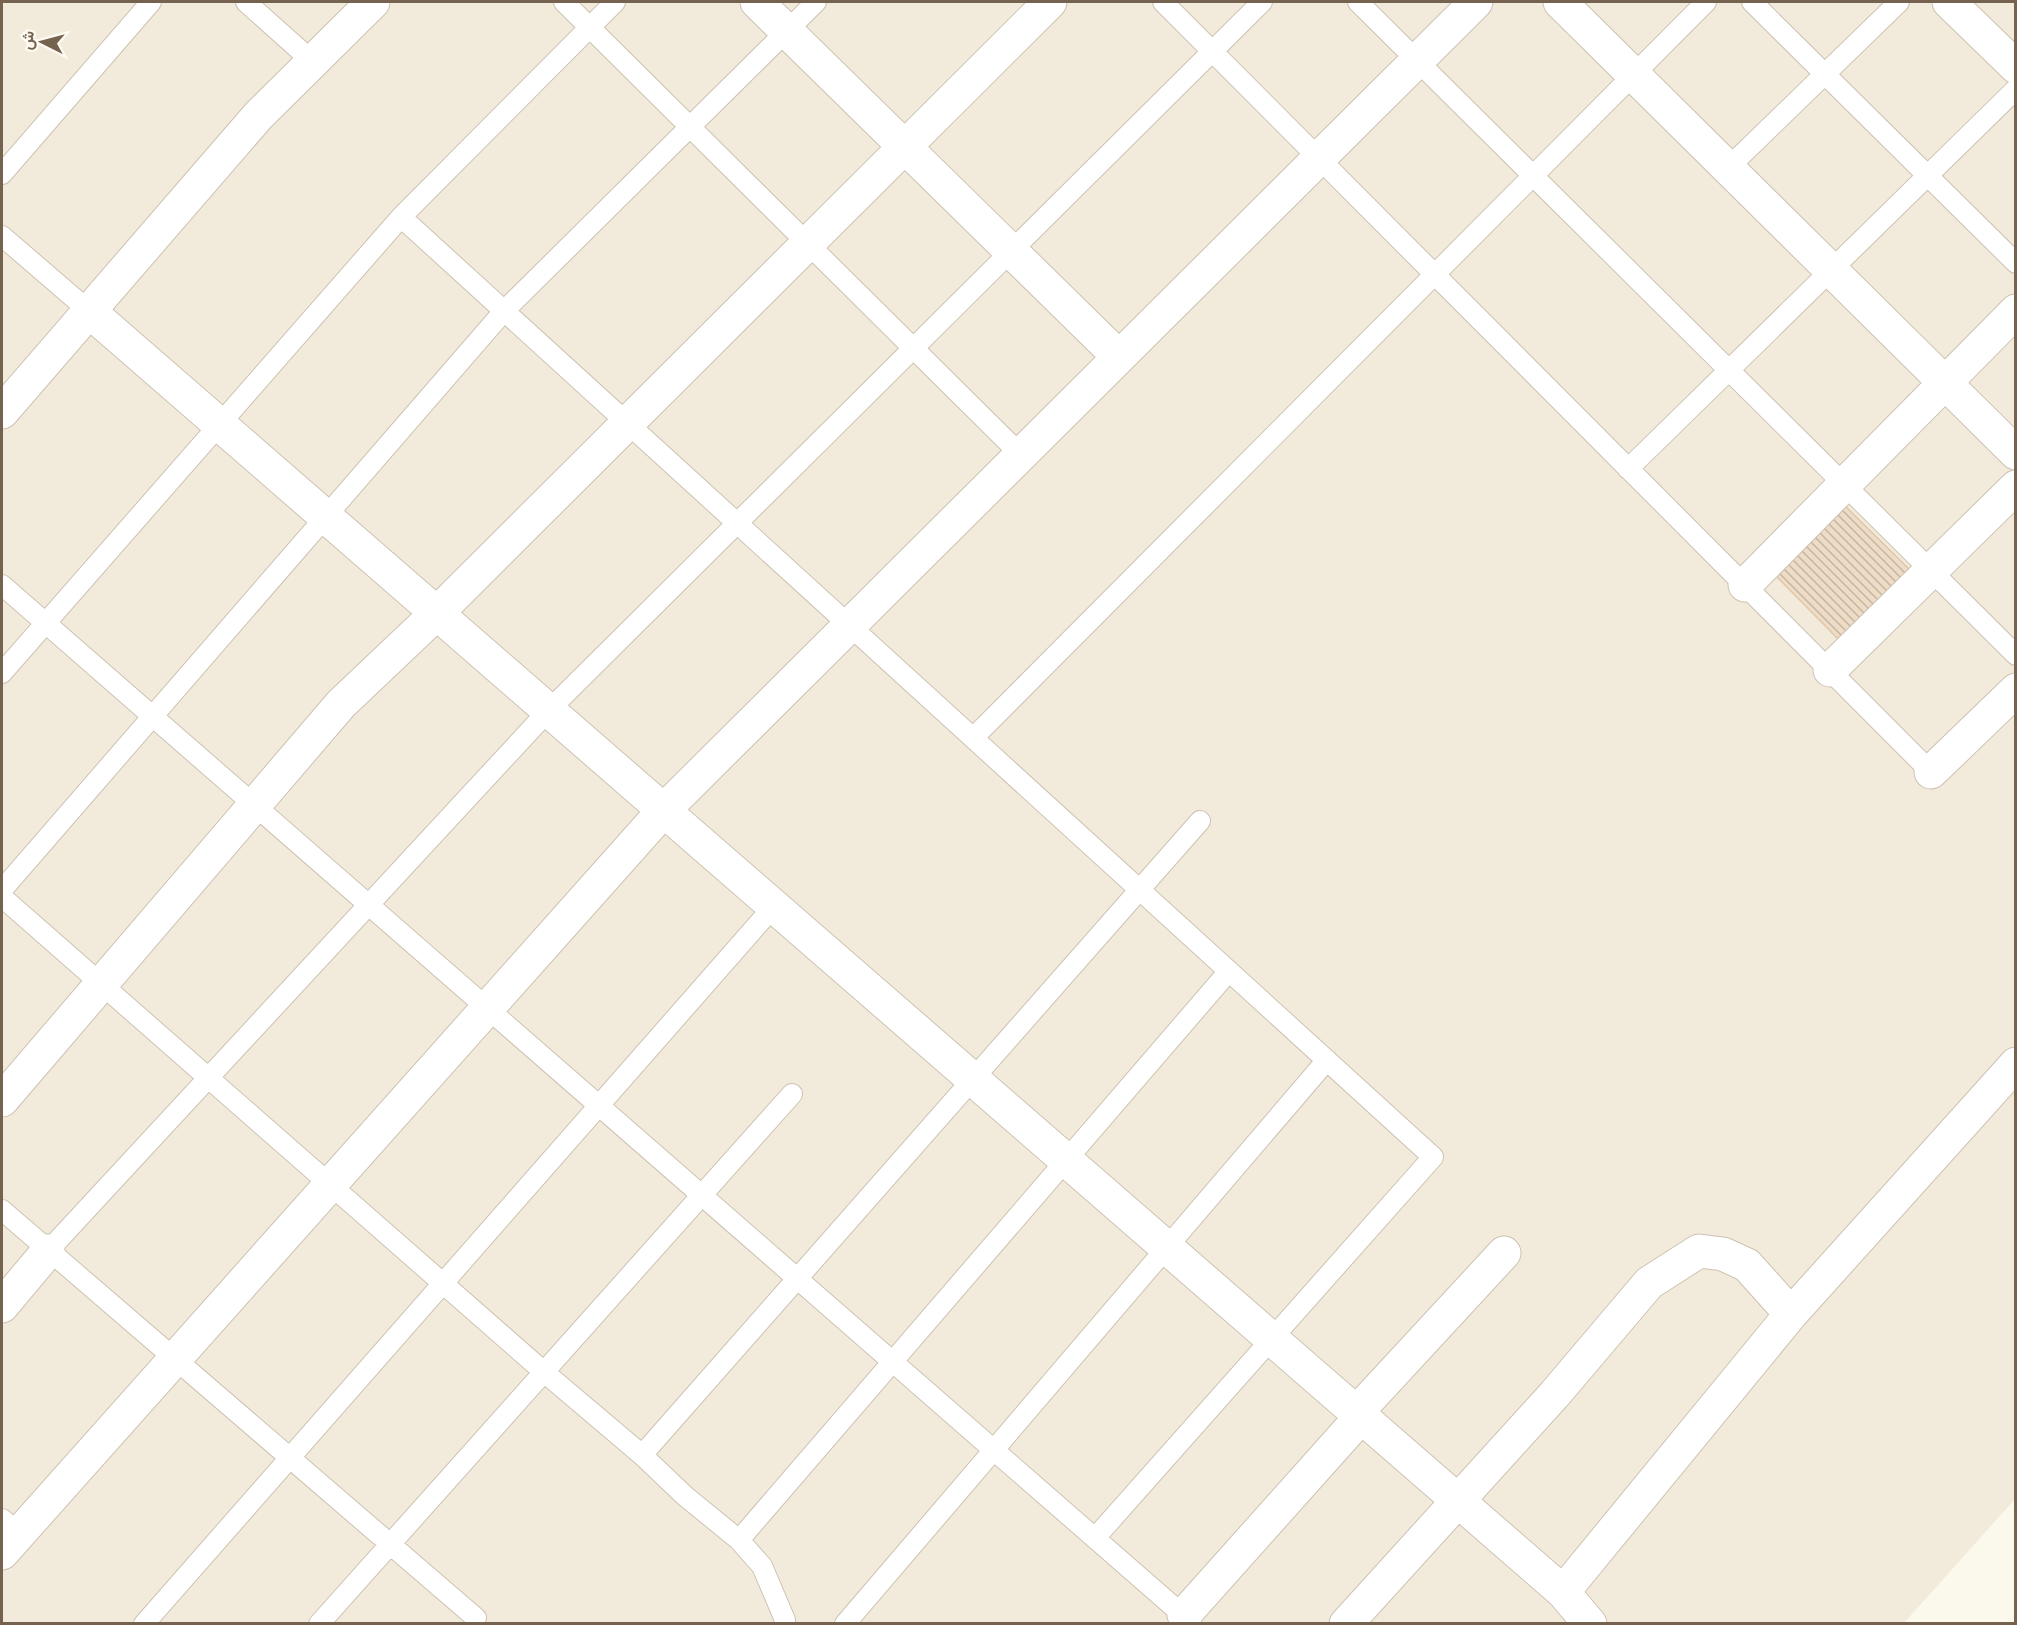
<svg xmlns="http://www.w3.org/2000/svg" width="2017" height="1625" font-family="Barlow,Vazirmatn,sans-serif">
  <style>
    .residential { fill: #f2ebdb }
    .building { fill: url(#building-back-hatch); stroke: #e0c6a8; stroke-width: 1.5 }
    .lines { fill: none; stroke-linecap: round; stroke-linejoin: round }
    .service-casing { stroke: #cdc2b2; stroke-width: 22 }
    .minor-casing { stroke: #cdc2b2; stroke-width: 35 }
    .tertiary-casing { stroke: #cdc2b2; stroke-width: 35 }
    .service { stroke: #fff; stroke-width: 20 }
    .minor { stroke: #fff; stroke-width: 33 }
    .tertiary { stroke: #fff; stroke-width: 33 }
  </style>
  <defs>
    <pattern id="building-back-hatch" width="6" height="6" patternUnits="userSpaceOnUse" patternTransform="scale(1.5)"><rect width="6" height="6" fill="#eedcc6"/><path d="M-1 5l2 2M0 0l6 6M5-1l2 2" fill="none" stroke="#c5b6a3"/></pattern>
  </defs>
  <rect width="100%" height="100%" fill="#fbf8ec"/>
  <path class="residential" d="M2 2H2015V1499L1904 1623 2 1624Z"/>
  <path class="building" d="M1844 505 1911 571 1841 642 1775 575Z"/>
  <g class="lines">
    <defs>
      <path id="service" d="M246 2 313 62
        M564 2 1021 455
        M1163 2 1931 772
        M1358 2 2016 655
        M1752 2 2016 263
        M1728 168 1899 2
        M2 174 151 2
        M401 217 1433 1157 1095 1538
        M2 236 89 311
        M1628 469 2016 89
        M2 585 1191 1622
        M2 673 401 217 615 2
        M973 738 1706 2
        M2 890 504 311 816 2
        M2 897 544 1372 642 1455 685 1496 739 1540 762 1566 785 1620V1624
        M2 1210 476 1618
        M48 1251 549 710 1262 2
        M642 1455 1200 821
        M2 1519 19 1533
        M739 1540 1229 971
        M144 1624 774 906
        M319 1624 792 1094
        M845 1624 1327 1060"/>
      <path id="minor" d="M757 2 1119 357
        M1560 2 2016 453
        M1949 2 2016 67
        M89 311 1563 1592 1590 1624
        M1745 585 2016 311
        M1830 670 2016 487
        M1931 772 2016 690
        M2 1100 341 704 437 613 1050 2
        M2 1306 48 1251
        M2 1553 664 810 1476 2
        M1563 1592 1791 1314 2016 1064
        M1184 1615 1360 1418 1356 1413 1504 1253
        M1346 1624 1554 1395 1649 1283 1699 1251 1723 1254 1747 1265 1791 1314"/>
      <path id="tertiary" d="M2 412 258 116 373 2"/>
    </defs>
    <use href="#service" class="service-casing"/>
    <use href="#minor" class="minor-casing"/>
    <use href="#tertiary" class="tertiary-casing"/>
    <use href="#service" class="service"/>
    <use href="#minor" class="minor"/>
    <use href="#tertiary" class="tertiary"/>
  </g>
  <rect width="2017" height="1625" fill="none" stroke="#756350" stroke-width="6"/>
  <g transform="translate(42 42) rotate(276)" stroke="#fefbf3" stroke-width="4.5" paint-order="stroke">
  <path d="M0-4.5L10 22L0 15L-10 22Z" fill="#756350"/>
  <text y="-9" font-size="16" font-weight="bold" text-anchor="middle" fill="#756350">ش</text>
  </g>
</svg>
